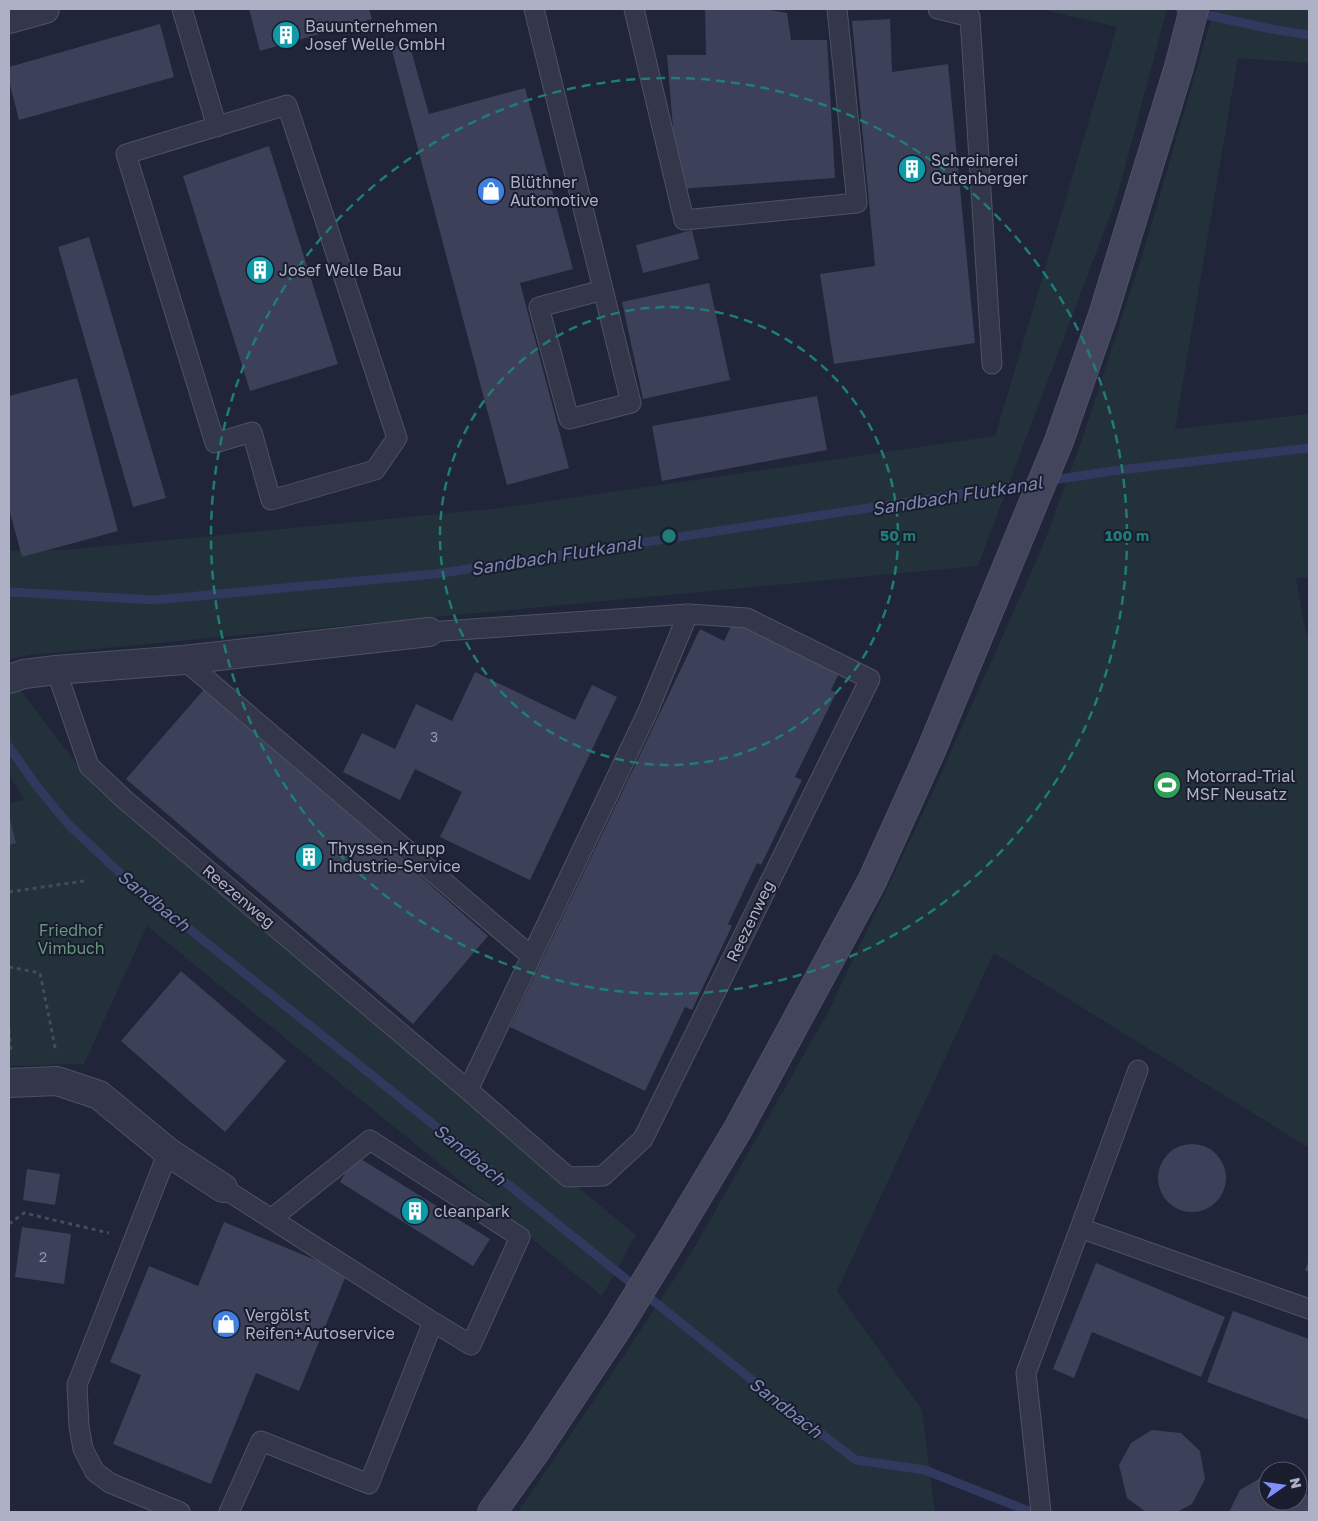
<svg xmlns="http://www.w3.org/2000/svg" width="1318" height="1521" font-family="'Golos Text',sans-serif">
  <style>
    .green { fill: #22313a }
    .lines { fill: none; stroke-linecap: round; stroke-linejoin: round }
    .stream { stroke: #32395e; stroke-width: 9 }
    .building { fill: #3c4059 }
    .service-casing { stroke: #4e5264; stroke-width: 21 }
    .minor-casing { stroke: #4e5264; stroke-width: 30 }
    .secondary-casing { stroke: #4e5264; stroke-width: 30 }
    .path { stroke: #404e57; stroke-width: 3; stroke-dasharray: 4 4; stroke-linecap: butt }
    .service { stroke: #343749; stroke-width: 19 }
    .minor { stroke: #343749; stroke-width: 28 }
    .secondary { stroke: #42455c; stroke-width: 28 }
    .ring { fill: none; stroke: #1f7c77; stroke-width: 2.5; stroke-dasharray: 9 6 }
    .labels { text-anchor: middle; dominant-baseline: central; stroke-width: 4; stroke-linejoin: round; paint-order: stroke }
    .number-label { font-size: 14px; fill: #9295ab }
    .poi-label { font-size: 16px; fill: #aeb1c6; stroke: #191d2d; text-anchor: start }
    .street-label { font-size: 16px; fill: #aeb1c6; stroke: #191d2d }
    .park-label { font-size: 16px; fill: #65977d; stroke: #191d2d }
    .water-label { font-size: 18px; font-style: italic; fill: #7d87b3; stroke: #191d2d }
    .centre { fill: #1f7c77; stroke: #191d2d; stroke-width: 2.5 }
    .ring-label { font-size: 15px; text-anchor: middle; font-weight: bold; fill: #1f7c77; stroke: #191d2d; stroke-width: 4; stroke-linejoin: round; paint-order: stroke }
  </style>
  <rect width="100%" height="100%" fill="#202539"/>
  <path class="green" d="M1041 9H1167L1117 197 978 566 31 655 9 659V551L64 550 501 508 995 436 1117 27Z
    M1214 9H1309V63L1238 58 1175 429 1309 414V577L1296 578 1306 634H1309V1148L994 953 837 1291 922 1410 935 1512H518L615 1369 690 1255 827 1014 931 796 1042 548 1081 442 1143 253Z
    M16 684 96 789 636 1235 602 1296 147 926 84 1064 9 1066V803L24 800 9 774V687Z"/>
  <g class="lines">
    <path class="stream" d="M1180 9 1271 29 1309 35
      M9 592 155 600 435 574 1112 471 1309 448
      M9 747 39 789 68 824 122 875 777 1400 856 1460 925 1470 1031 1512"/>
  </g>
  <path class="building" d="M249 9H369L372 19 260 51Z
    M705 9H764L787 13 791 40H827L835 178 678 189 667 55H706Z
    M890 19 892 72 948 64 975 343 834 364 820 274 875 266 852 21Z
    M160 24 174 77 19 120 9 81V67Z
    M409 43 429 114 525 88 573 269 520 283 569 468 507 485 391 47Z
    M269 146 338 364 250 391 183 176Z
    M692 230 699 259 643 273 636 245Z
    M89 237 166 498 133 507 58 247Z
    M709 283 730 380 643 399 622 302Z
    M77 378 118 531 22 557 9 509V396Z
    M817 396 827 450 662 481 652 426Z
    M734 620 840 671 831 690 836 693 795 777 802 780 761 865 757 863 728 924 732 926 692 1010 685 1007 645 1091 510 1027 700 629 724 641Z
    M475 672 575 720 592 685 617 697 530 880 440 837 462 792 415 769 400 800 343 772 362 733 395 749 416 704 452 721Z
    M206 687 488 936 413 1024 126 779Z
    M9 815 16 843 9 845Z
    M181 971 286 1061 225 1132 121 1041Z
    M1158 1178a34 34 0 1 1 68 0a34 34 0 1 1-68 0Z
    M356 1156 490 1239 473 1266 340 1182Z
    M27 1169 60 1174 55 1205 23 1200Z
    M224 1222 347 1273 299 1391 256 1373 211 1484 113 1444 141 1375 110 1362 149 1266 198 1286Z
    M22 1227 71 1234 64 1284 15 1277Z
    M1309 1260V1272L1305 1270Z
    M1096 1263 1225 1317 1201 1377 1092 1332 1074 1378 1053 1369Z
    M1233 1311 1309 1339V1420L1207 1382Z
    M1152 1430 1181 1433 1200 1451 1205 1479 1192 1504 1177 1512H1146L1127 1498 1119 1465 1131 1443Z
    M1262 1477H1268V1501H1298V1486L1309 1496V1512H1229L1240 1490Z"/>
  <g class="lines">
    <defs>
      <path id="service" d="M182 9 217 127
        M534 9 631 403 569 419 539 307 603 290
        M634 9 684 220 857 203 837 9
        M938 9 970 17 992 364
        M287 105 397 438 375 470 271 500 252 432 215 443 126 154Z
        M429 632 688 614 747 618 870 679 643 1139 603 1176 568 1177 468 1090 648 711 688 614
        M184 660 531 956
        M56 670 89 766 125 800 468 1090
        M168 1152 77 1385 79 1426 83 1449 95 1472 110 1483 180 1512
        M223 1188 433 1322 369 1484 261 1441 229 1512
        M271 1219 370 1140 520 1237 471 1345 433 1322
        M1080 1228 1138 1070
        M1041 1512 1026 1373 1080 1228 1309 1309"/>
      <path id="minor" d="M9 19 45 9
        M9 679 24 674 56 670 184 660 429 632
        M9 1083 57 1081 99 1095 168 1152 223 1188"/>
      <path id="secondary" d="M492 1512 535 1452 618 1327 672 1239 738 1129 872 881 930 753 1059 441 1103 315 1179 67 1194 9"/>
    </defs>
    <use href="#service" class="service-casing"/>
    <use href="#minor" class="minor-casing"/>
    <use href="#secondary" class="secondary-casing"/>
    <path class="path" d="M9 892 84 881
      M9 967 40 973 56 1052
      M9 1030 11 1054
      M9 1224 24 1213 109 1233"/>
    <use href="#service" class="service"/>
    <use href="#minor" class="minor"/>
    <use href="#secondary" class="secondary"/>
  </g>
  <g class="ring">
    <circle cx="669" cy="536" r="229"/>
    <circle cx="669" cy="536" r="458"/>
  </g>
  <defs>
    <symbol id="building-disc" viewBox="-11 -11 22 22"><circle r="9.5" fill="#0f9aa8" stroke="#191d2d"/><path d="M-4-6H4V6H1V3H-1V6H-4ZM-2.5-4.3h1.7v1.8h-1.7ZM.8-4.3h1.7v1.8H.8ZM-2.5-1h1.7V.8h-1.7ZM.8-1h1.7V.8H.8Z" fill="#fff"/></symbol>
    <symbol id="shop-disc" viewBox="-11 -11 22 22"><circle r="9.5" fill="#3f7fe0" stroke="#191d2d"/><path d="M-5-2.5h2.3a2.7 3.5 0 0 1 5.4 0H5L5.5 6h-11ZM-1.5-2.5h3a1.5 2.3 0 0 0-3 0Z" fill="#fff"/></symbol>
    <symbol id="stadium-disc" viewBox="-11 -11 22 22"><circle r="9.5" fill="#2e9e5b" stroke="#191d2d"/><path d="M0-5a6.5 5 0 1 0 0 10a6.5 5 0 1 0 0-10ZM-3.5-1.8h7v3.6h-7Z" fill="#fff"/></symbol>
  </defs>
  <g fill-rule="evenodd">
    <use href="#building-disc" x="270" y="19" width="32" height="32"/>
    <use href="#building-disc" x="896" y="153" width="32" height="32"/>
    <use href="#shop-disc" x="475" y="175" width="32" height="32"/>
    <use href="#building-disc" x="244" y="254" width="32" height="32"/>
    <use href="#stadium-disc" x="1151" y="769" width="32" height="32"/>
    <use href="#building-disc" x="293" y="841" width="32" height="32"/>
    <use href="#building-disc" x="399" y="1195" width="32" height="32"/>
    <use href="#shop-disc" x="210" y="1308" width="32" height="32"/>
  </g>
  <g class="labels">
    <g class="number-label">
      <text x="434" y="736">3</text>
      <text x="43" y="1256">2</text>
    </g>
    <g class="poi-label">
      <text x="305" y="26">Bauunternehmen<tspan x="305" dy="18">Josef Welle GmbH</tspan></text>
      <text x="931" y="160">Schreinerei<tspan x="931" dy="18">Gutenberger</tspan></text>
      <text x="510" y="182">Blüthner<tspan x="510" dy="18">Automotive</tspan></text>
      <text x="279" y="270">Josef Welle Bau</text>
      <text x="1186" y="776">Motorrad-Trial<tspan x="1186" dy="18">MSF Neusatz</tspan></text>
      <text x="328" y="848">Thyssen-Krupp<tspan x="328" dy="18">Industrie-Service</tspan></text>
      <text x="434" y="1211">cleanpark</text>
      <text x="245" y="1315">Vergölst<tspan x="245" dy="18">Reifen+Autoservice</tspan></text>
    </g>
    <g class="street-label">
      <text transform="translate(239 896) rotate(40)">Reezenweg</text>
      <text transform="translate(750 921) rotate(-64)">Reezenweg</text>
    </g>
    <g class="park-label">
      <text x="71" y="930">Friedhof<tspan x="71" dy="18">Vimbuch</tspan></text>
    </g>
    <g class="water-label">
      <text transform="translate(957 495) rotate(-9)">Sandbach Flutkanal</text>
      <text transform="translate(556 555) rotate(-9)">Sandbach Flutkanal</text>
      <text transform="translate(154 900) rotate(39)">Sandbach</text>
      <text transform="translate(470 1154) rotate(39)">Sandbach</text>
      <text transform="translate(786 1407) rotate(38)">Sandbach</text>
    </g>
  </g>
  <circle cx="669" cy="536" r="8" class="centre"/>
  <g class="ring-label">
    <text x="898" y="541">50 m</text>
    <text x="1127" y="541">100 m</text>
  </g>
  <rect width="1318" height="1521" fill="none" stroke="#aeb1c6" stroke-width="20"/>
  <g transform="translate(1283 1486) rotate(77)"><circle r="24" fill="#191d2d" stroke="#55586a"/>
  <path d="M0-4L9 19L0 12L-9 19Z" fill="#7f90fa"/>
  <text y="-8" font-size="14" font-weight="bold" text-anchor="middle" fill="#aeb1c6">N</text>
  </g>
</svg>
